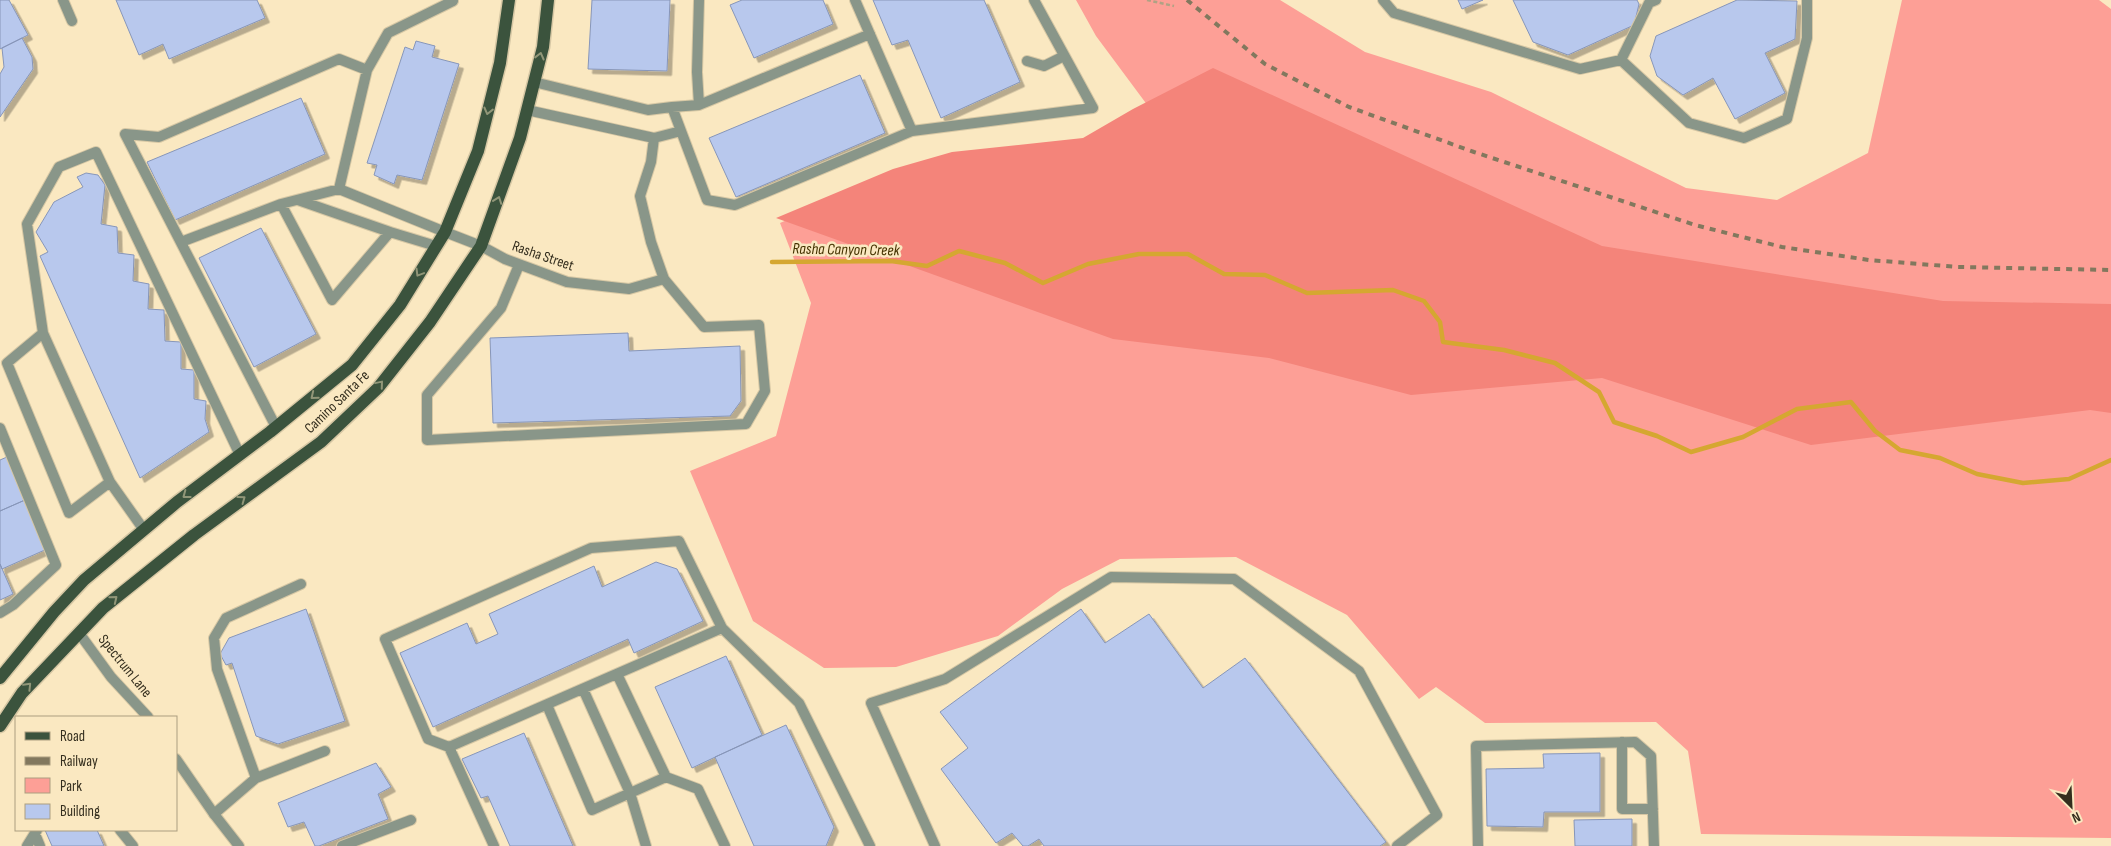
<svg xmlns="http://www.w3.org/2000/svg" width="2111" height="846" font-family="'Sofia Sans Condensed',sans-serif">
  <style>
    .green { fill: #fd9f96 }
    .forest { fill: #f4847a }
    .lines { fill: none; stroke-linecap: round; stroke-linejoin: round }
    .stream { stroke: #d5a731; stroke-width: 4.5 }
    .building { fill: #b8c8ed; stroke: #8796b9; filter: url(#shadow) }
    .lane-casing { stroke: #d6c7a4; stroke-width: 12 }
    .street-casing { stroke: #d6c7a4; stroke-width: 12 }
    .primary-casing { stroke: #d6c7a4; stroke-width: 15 }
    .path { stroke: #b0a284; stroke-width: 2.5; stroke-dasharray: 4 2.5; stroke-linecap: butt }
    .lane { stroke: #899689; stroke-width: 10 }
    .street { stroke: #899689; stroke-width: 10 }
    .primary { stroke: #3b533d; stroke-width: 12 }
    .rail { stroke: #82785e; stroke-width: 4; stroke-dasharray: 6 6; stroke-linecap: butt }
    .oneway { stroke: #919678 }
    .labels { text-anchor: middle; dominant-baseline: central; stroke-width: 5; stroke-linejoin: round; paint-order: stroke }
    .street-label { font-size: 15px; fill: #342e1e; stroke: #fae8c1 }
    .water-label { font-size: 16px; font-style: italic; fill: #443200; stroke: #fae8c1 }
  </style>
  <defs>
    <filter id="shadow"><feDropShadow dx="4.5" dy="4.5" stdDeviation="0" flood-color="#0004"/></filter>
  </defs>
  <rect width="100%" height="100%" fill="#fae8c1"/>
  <path class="green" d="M1076 0H1280L1365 52 1491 92 1686 188 1777 200 1868 153 1902 0H2099L2111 9V838L1701 834 1688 751 1656 722 1485 723 1436 687 1419 699 1347 615 1236 557 1120 559 1062 589 998 636 896 667 824 668 753 621 690 471 776 436 811 303 780 223 891 175 1081 143 1148 106 1096 36Z"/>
  <path class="forest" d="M1213 68 1602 246 1943 301 2111 304V413L2090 410 1811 445 1602 378 1411 395 1269 358 1113 339 776 218 893 169 952 152 1083 138 1133 109Z"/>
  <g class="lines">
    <path class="stream" d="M772 262 891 261 927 266 959 251 1005 263 1043 283 1088 264 1139 254H1188L1224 274 1265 275 1307 293 1393 290 1424 301 1440 322 1443 342 1504 350 1555 363 1599 392 1614 422 1657 436 1691 452 1743 437 1797 409 1851 402 1875 431 1900 450 1940 458 1977 474 2023 483 2069 479 2111 460"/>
  </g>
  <path class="building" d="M0 0H9L28 35 0 49Z
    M116 0H257L265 18 169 59 163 44 139 55Z
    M592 0H670L667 71 588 69Z
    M742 0H823L833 24 754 58 730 5Z
    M873 0H984L1020 82 941 118 908 40 892 45Z
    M1458 0H1483L1462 9Z
    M1513 0H1637L1639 4 1634 25 1568 55 1533 42Z
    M1737 0 1797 1 1795 39 1765 53 1785 93 1735 119 1713 78 1683 95 1657 76 1650 56 1656 36Z
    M22 38 32 57 33 69 0 117V74L4 67 2 48Z
    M416 41 435 46 432 57 459 64 422 180 397 175 394 184 374 175 377 165 367 163 405 47 413 50Z
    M860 75 885 133 736 197 709 138Z
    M301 98 325 154 175 220 147 162Z
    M86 173 98 175 105 185 101 224 117 227 118 253 134 255 133 281 149 284 148 309 164 310 165 341 181 342V369L194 370V399L206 401 205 419 209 432 140 478 40 256 48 252 36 232 54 202 83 187 77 177Z
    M261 228 316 334 254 367 199 258Z
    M628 333 629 351 740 346 741 401 730 416 493 423 490 338Z
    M7 457 25 500 0 511V460Z
    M25 500 47 549 2 569 0 564V511Z
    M656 562 677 569 703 621 634 653 628 639 433 727 400 653 467 623 476 644 498 634 489 614 594 566 602 587Z
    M0 564 13 594 0 600Z
    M306 609 345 721 278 744 256 736 232 663 226 665 220 654 229 638Z
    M1081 609 1105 643 1149 614 1203 688 1245 658 1386 842 1380 846H1044L1039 839 1028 846H1023L1012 833 996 843 941 769 968 748 940 712Z
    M726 656 762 735 692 768 655 687Z
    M786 725 834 827 826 846H754L715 757Z
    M524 733 573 846H510L488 796 481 798 462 759Z
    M1600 753V812H1544L1543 827 1487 826 1486 769 1544 768 1543 754Z
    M376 763 391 787 378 794 388 819 319 846H315L304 822 288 827 278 803Z
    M1632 819V846H1575L1574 820Z
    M45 830H97L104 846H52Z"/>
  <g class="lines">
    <defs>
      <path id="lane" d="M63 0 72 21
        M699 0 697 72 699 105 672 107 707 200 735 205 912 131
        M855 0 912 131 1093 108 1034 0
        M1383 0 1394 13 1580 69 1621 60 1689 123 1744 138 1787 119 1807 38V0
        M1621 60 1649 3 1656 0
        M1027 61 1044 66 1064 56
        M367 70 339 189 445 232
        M534 82 648 110 672 107
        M699 105 870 34
        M527 110 654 138
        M298 200 390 232
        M281 204 339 189
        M181 242 281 204 332 300 390 232 436 246
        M519 265 501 308 427 395V440L746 424 765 391 759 325 704 327 664 279 651 242 640 196 651 162 654 138 681 131
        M43 333 7 363 69 513 110 482
        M276 427 125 134 159 137 339 59 367 70 388 33 453 1
        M0 428 56 565 13 605 0 613
        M144 530 110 482 43 333 27 224 59 167 96 152 240 455
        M722 628 449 747 428 739 385 639 591 548 679 541 722 628 799 703 870 846
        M583 689 630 793 646 846
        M547 705 592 810 666 777 617 674
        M1622 742V809H1653
        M449 747 494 846
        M666 777 698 789 725 846
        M256 778 217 669 214 638 226 618 301 584
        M214 814 256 778 325 751
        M120 830 133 846
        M35 834 40 846
        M27 846 37 830
        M342 846 411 820
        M935 846 871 703 945 679 1111 577 1234 579 1359 671 1437 815 1397 846
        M1478 846 1476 746 1635 742 1651 756 1654 846"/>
      <path id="street" d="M445 232 481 246 505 259 567 282 629 289 664 279
        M79 633 111 677 148 717
        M176 759 214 814 239 846"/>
      <path id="primary" d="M0 678 54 612 84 580 177 502 270 432 352 365 400 305 445 232 478 151 500 63 509 0
        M0 726 22 693 103 608 194 535 321 442 378 388 430 322 481 246 520 138 543 47 548 0"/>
    </defs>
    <use href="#lane" class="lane-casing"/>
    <use href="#street" class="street-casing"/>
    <use href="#primary" class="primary-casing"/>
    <path class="path" d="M1147 0 1174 6"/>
    <use href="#lane" class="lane"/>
    <use href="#street" class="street"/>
    <use href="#primary" class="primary"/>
    <path class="rail" d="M1187 0 1265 64 1349 107 1474 152 1695 225 1782 247 1869 260 1958 267 2111 270"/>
  </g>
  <defs><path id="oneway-chevron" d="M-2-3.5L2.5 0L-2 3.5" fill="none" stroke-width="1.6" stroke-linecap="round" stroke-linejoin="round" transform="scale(1.25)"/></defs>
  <g class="oneway">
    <use href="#oneway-chevron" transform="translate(540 56) rotate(-76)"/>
    <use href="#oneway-chevron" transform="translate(488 111) rotate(104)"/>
    <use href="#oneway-chevron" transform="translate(498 200) rotate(-70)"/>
    <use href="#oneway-chevron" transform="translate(419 273) rotate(121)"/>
    <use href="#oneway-chevron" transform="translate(380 384) rotate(-50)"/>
    <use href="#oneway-chevron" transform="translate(314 396) rotate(141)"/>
    <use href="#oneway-chevron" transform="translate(186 495) rotate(143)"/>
    <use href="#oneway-chevron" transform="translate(242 499) rotate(-36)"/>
    <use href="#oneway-chevron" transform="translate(114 599) rotate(-39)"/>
    <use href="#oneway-chevron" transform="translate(28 686) rotate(-46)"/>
  </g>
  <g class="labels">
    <g class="street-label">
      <text transform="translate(543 256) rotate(19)">Rasha Street</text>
      <text transform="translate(337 402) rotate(-44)">Camino Santa Fe</text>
      <text transform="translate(125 666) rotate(51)">Spectrum Lane</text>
    </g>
    <g class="water-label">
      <text transform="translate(846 250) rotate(1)">Rasha Canyon Creek</text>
    </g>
  </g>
  <rect x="15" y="716" width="162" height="115" fill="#fae8c1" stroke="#ab9e80"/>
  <rect x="25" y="732" width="25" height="8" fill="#3b533d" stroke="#ab9e80"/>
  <text x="60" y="741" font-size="15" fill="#342e1e">Road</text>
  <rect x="25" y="757" width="25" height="8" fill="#82785e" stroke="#ab9e80"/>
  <text x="60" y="766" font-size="15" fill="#342e1e">Railway</text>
  <rect x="25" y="778" width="25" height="15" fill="#fd9f96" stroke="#ab9e80"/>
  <text x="60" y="791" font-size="15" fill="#342e1e">Park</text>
  <rect x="25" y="804" width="25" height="15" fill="#b8c8ed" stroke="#ab9e80"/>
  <text x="60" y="816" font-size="15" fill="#342e1e">Building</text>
  <g transform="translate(2071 806) rotate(156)" stroke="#fae8c1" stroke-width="4" paint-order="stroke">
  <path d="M0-4L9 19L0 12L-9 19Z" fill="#342e1e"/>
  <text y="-8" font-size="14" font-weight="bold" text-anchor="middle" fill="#342e1e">N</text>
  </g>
</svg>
